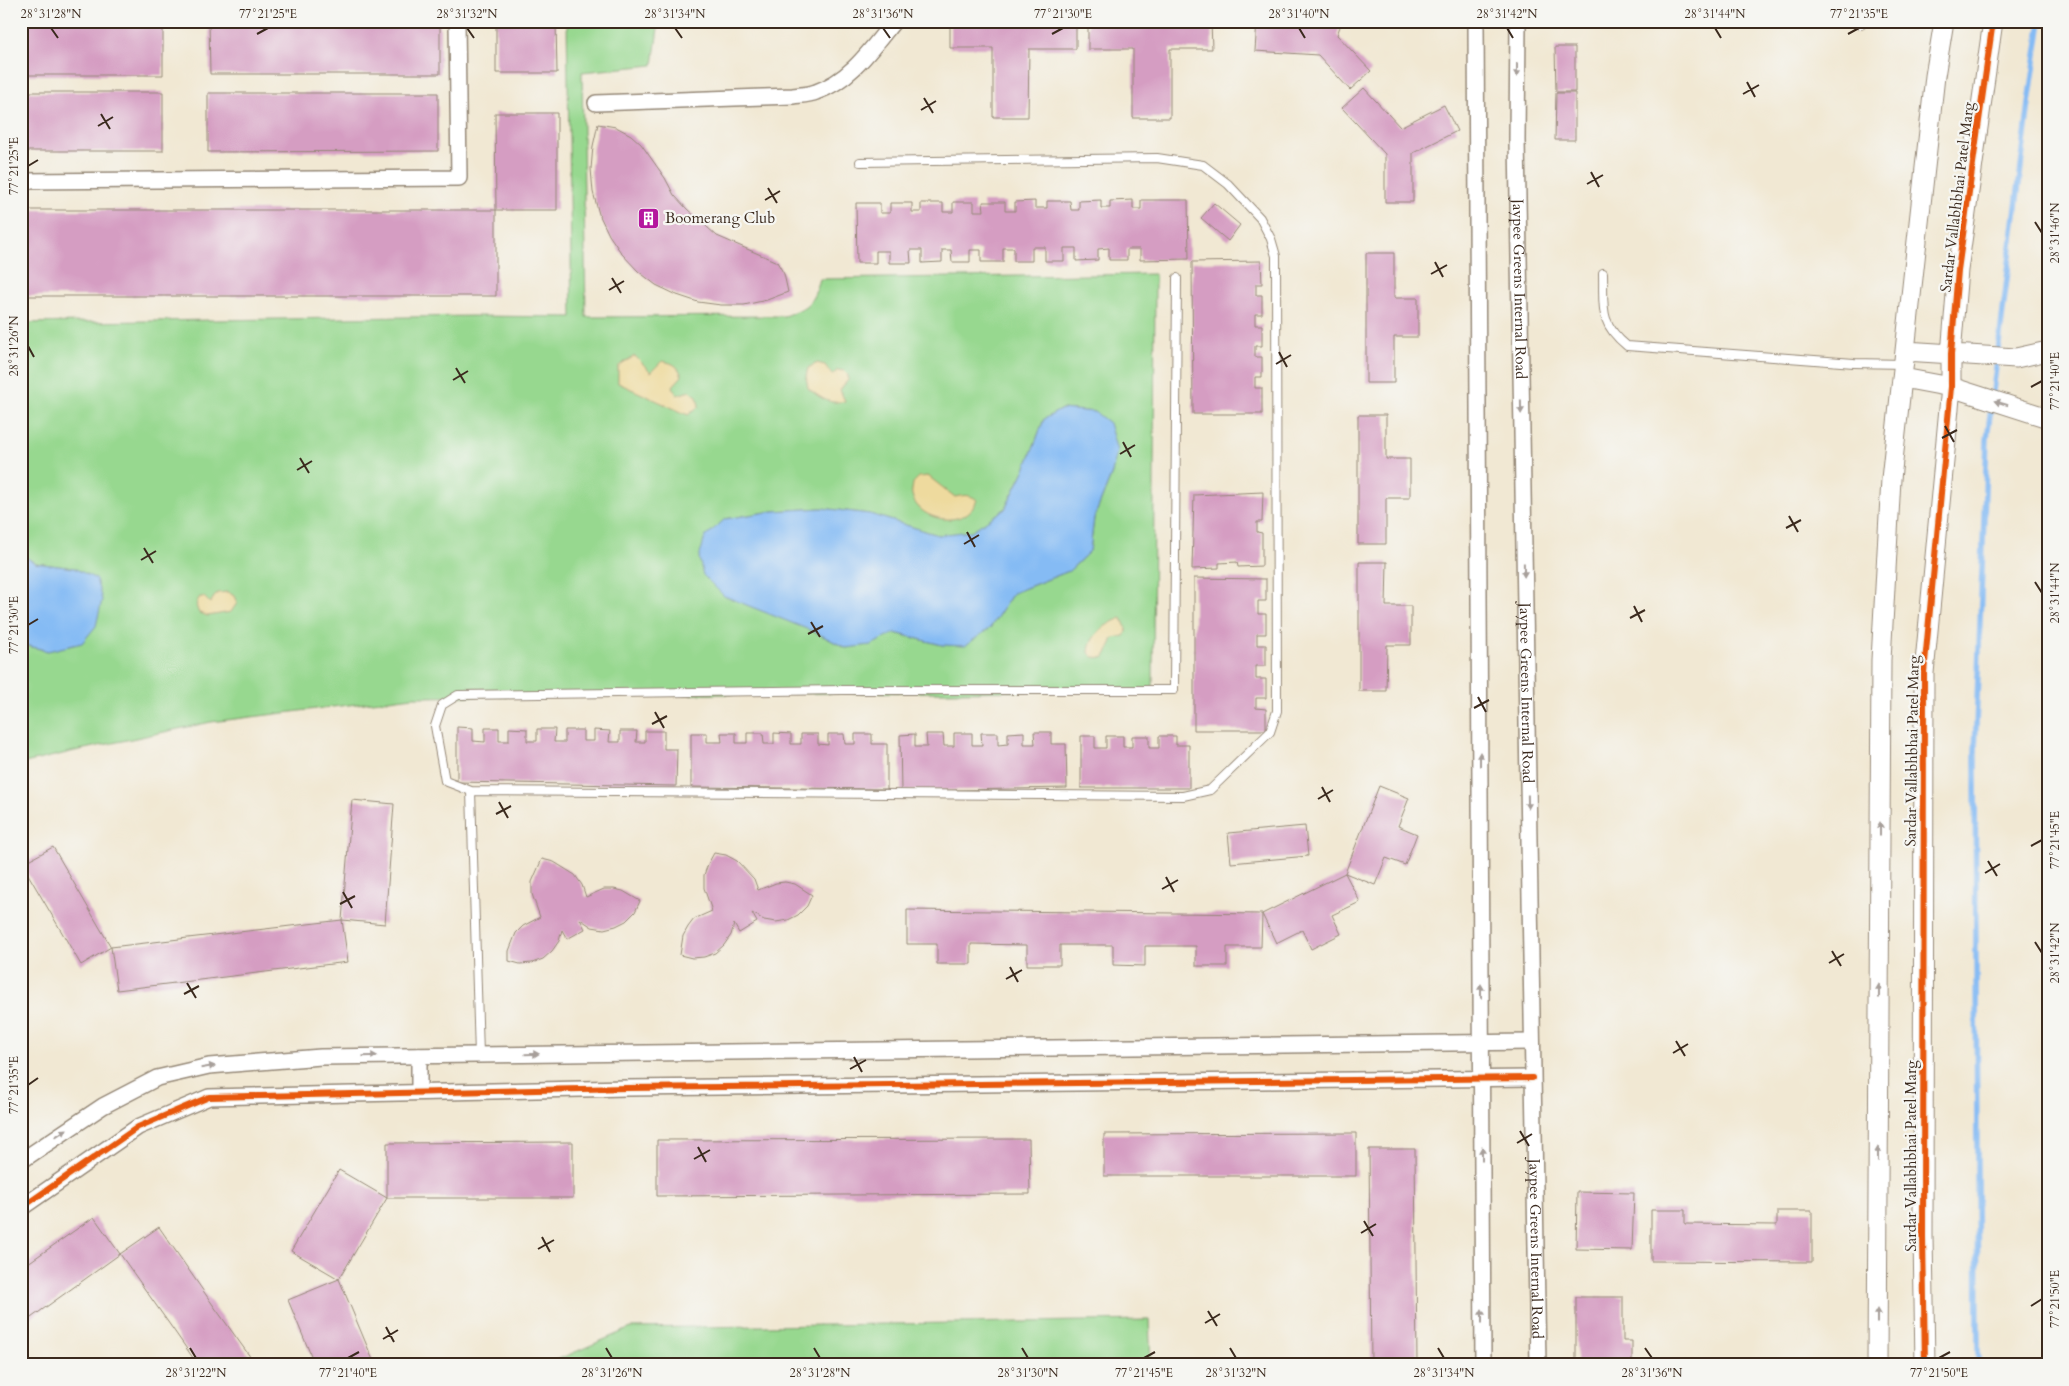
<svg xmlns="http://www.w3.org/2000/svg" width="2069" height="1386" font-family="Cardo,serif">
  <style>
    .green { fill: #97d88f; stroke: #698156; fill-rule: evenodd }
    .sand { fill: #eeda9e; stroke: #94825e }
    .water { fill: #85bbf4; stroke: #607289 }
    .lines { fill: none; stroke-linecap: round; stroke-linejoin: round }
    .stream { stroke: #85bbf4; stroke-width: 5.5 }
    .building { fill: #d59dc2 }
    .service-casing { stroke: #968978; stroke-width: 10 }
    .minor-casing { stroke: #968978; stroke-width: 18 }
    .tertiary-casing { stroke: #968978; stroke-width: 21 }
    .service { stroke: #fff; stroke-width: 8 }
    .minor { stroke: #fff; stroke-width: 15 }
    .tertiary { stroke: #fff; stroke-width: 19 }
    .cycleway-casing { stroke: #f6f6f2; stroke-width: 9 }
    .cycleway { stroke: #e8590c; stroke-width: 6 }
    .oneway { fill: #a79f9a }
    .ticks { fill: none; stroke: #3b2a1e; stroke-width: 2 }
    .labels { text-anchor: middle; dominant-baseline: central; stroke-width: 4.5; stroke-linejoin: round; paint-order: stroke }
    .street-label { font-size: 15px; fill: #3b2a1e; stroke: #f6f6f2 }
    .poi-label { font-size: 15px; fill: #3b2a1e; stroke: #f6f6f2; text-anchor: start }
    .neatline { fill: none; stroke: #3b2a1e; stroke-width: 2 }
    .ticks-label { font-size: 12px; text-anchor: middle; fill: #3b2a1e }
  </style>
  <rect width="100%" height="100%" fill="#f6f6f2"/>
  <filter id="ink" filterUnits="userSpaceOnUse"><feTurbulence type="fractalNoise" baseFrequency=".02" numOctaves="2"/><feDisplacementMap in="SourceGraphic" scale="10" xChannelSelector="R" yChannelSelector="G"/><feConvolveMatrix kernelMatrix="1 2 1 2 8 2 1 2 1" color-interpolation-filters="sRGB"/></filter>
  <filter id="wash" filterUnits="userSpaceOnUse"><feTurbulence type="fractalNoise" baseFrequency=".0096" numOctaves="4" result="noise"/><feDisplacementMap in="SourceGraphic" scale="20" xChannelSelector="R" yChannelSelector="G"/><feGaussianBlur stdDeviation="1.12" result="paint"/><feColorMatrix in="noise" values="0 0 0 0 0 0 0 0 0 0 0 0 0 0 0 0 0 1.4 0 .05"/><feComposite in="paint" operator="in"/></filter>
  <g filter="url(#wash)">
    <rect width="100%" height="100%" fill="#f1e8d3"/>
    <path class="green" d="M567 21H659L653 65 582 72 586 317 784 316C809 307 812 304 820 279L1155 274 1153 690 413 697 211 722 75 751 21 764V644L48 651 74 568 35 563 21 554V323L472 316 572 317ZM1062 409 1095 412 1112 473 1094 518 1090 551 1069 571 1013 593 990 628 942 645 895 633 846 648 817 633 776 615 725 519 773 511 822 508 870 514 938 535 971 532 1005 509 1026 467 1044 419Z
      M1149 1320 1151 1365H545L631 1328Z"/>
    <path class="sand" d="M635 356 651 372 662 361C673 363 678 365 682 376L672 387 677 395 690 391 697 396 699 406 688 415 618 383V367L624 362Z
      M817 363 825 365 832 375 838 370 844 371 848 375V380L840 390 845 401C830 405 820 398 808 388L806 376 808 368Z
      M928 476 955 497C964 495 970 494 977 500 967 530 918 522 912 495 911 492 913 486 913 483L919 477Z
      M228 592 234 596 237 603 231 612 208 616 199 613C196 607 195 603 200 597H204L210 603 217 593Z
      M1122 618 1127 631 1124 636 1113 638C1110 645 1109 652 1104 658L1093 657 1089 653C1089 636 1106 623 1122 618Z"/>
    <path class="water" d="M1062 409 1095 412 1109 423 1117 451 1112 473 1094 518 1090 551 1069 571 1013 593 990 628 965 646 942 645 895 633 871 645 846 648 817 633 724 596 703 575 699 558 705 537 725 519 773 511 822 508 870 514 938 535 971 531 1005 509 1026 467 1044 419Z
      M21 554 35 563 74 568 96 579 102 600 96 626 82 643 48 651 21 644Z"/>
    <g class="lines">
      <path class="stream" d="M1978 1365 1975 753 1987 439 2029 103 2041 21"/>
    </g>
    <g id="blocks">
      <path class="building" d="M21 21H163V75H21Z
        M209 21H440V74H210Z
        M496 21H556L557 73H496Z
        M950 21H1076V49H1029L1028 117H993V48H950Z
        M1088 21H1211L1212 49H1170V118H1133V49H1088Z
        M1257 21 1310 25 1311 21H1342L1337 35 1371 71 1350 90 1318 55 1255 51Z
        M1555 47H1575V92H1556Z
        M1364 88 1400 127 1444 105 1457 131 1413 153V202H1385V154L1342 108Z
        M21 92H163V151H21Z
        M208 93H438V151L208 152Z
        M1556 93H1575V140H1555Z
        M495 113H557V210H496Z
        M598 124 616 127 631 135 641 144 665 178 674 195 687 209 717 236 777 262 784 274 788 292 767 300 744 305H721L698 302 677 295 656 285 638 271 622 254 609 235 599 214 593 192 591 169 593 146Z
        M1101 200V208H1110V201L1133 200V209H1141V200H1188L1189 259 1140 260V249H1127V260H1109V248L1098 249V260L1076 261V248H1064V261H1045V247H1032V261H1014V248H1003V262H981V250H970V262H952L951 250H942V262L922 263V250H910L911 263H889V251H876V263H857L856 203H880V213H890V203H912V212H921V203H943V212H953V202H974V211H984L983 202H1005V211H1015V202L1035 201V208H1047V201H1070L1071 210H1079V201Z
        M1214 203 1240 225 1228 241 1201 218Z
        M21 210H496V296H21Z
        M1366 253H1394V298H1418V337H1394V383H1366Z
        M1261 261 1262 284H1256V295H1262V314H1255V325H1262V346H1255V357H1262V377H1255V388H1262V414H1193L1192 262Z
        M1358 415H1386V459H1410V498H1386V544H1358Z
        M1263 492 1262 522H1257V532L1262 533V566L1238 567 1237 562 1219 563V568L1192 569 1194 495Z
        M1359 562H1387L1386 606H1411V645H1387L1386 691H1359Z
        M1194 578 1266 579V601H1258V614H1266V634H1257V645H1266V666H1256V679H1266V698H1256V708L1266 709V730H1194Z
        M457 727 473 728V741L485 742V728H499V741H509V728L527 729V741H537V729H555L554 742H565V730H583V741H594V730L610 731 609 742H620V731H637L636 742H645V731H664V749H677L676 786 457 782Z
        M1024 732V744H1035L1034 732H1051V744H1066L1067 788 901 791 900 735 915 734V747H927L926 734H943L944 746H954V733H972V745H982L981 733H998V745L1008 744V733Z
        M691 733H707V742H722L721 733H736V743H747V733H763L764 744H774V733L791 734V744H801V734H818V744L828 745V734H844L845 744H855V734H872V744H887V789L691 787Z
        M1081 736H1095V748H1106V736H1123V747H1132V736H1149V748H1159V736H1176V745H1189V788H1081Z
        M1379 786 1409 798 1398 826 1417 834 1405 865 1386 858 1375 885 1345 873 1360 902 1332 915 1341 934 1311 949 1302 930 1276 943 1262 914 1261 947H1227V966H1196V946H1145V966L1113 965V945H1060V965H1027V945L971 944V964H937V944H907V910L1262 914 1345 873Z
        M352 800 394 804 385 924 342 920Z
        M1305 826 1308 856 1231 863 1228 833Z
        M53 847 111 947 81 965 22 864Z
        M714 853 726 855 737 861 754 879 758 890 776 883 785 882 795 884 812 895 807 906 798 915 788 920 776 922 764 920 752 913 757 922 739 933 734 924 731 935 724 945 715 953 704 957 692 958 680 955 683 936 688 927 694 919 712 911 704 888V875L708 864Z
        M542 859 554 862 575 875 582 885 586 897 604 889H614L623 891 640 901 635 912 626 921 616 926 604 929 592 927 580 919 585 929 567 939 562 930 559 941 552 951 543 959 532 963 520 964 509 961V951L516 933 523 926 540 917 532 894V882Z
        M342 920 348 962 117 990 111 947Z
        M1356 1133V1176H1104V1134Z
        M1029 1139 1030 1194 657 1196V1140Z
        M573 1142V1198H387V1143Z
        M1369 1149H1415L1417 1365H1371Z
        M339 1170 387 1198 339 1279 291 1251Z
        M1577 1192 1634 1193 1632 1250 1576 1249Z
        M1651 1210H1685V1224L1777 1225V1211H1812V1262L1651 1261Z
        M94 1217 120 1254 21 1325V1268Z
        M159 1227 213 1305 256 1365H198L175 1332 120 1254Z
        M339 1279 375 1365H315L288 1300Z
        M1576 1297H1623V1341H1632V1365H1576Z"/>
    </g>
  </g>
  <g filter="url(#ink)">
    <use href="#blocks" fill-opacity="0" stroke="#968978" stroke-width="1"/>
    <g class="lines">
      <defs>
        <path id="service" d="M1861 25V21
          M1603 273C1604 307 1598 322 1627 346L1854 363 1904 364
          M471 791 445 781 435 726 442 705 458 695 843 690H1174L1177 278
          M479 1055 471 791 1183 796 1210 790 1270 732 1277 711 1276 256 1271 239 1260 218 1228 184 1203 165 1157 158 860 162"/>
        <g id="minor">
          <path d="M1476 21 1483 1365"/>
          <path id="s1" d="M1518 21 1517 140 1538 1365"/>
          <path d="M596 103 793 96C800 95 809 95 816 92 851 80 872 48 894 21"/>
          <path d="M21 181 459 178 457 21"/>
          <path d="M419 1056V1092"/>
          <path d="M21 1161 103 1106 157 1078 209 1066 321 1057 1532 1042"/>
          <path d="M21 1208 138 1127 209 1097 627 1088 1532 1078"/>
        </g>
        <path id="tertiary" d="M1905 351 2016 358 2048 351
          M1903 378 1951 387 2048 418
          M1877 1365 1881 660 1891 479 1935 76 1944 21
          M1925 1365 1923 1236 1924 673 1951 387V354L1958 270 1993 21"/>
      </defs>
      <use href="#service" class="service-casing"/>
      <use href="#minor" class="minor-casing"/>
      <use href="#tertiary" class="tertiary-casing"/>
      <use href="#service" class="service"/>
      <use href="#minor" class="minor"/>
      <use href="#tertiary" class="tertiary"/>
      <defs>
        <path id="cycleway" d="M21 1208 138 1127 209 1097 627 1088 1532 1078
          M1925 1365 1923 1236 1924 673 1951 387V354L1958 270 1993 21"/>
      </defs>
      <use href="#cycleway" class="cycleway-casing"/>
      <use href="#cycleway" class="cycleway"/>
    </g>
    <defs><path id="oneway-solid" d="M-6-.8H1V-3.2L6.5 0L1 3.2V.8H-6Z" transform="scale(1.25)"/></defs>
    <g class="oneway">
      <use href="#oneway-solid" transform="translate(1517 70) rotate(90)"/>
      <use href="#oneway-solid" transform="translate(2001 403) rotate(-163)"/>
      <use href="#oneway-solid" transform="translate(1521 407) rotate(89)"/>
      <use href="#oneway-solid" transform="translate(1524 570) rotate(89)"/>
      <use href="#oneway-solid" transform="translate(1480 759) rotate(-90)"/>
      <use href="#oneway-solid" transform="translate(1528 802) rotate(89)"/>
      <use href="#oneway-solid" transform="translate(1880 829) rotate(-90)"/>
      <use href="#oneway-solid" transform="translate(1481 991) rotate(-90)"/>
      <use href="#oneway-solid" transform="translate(1879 991) rotate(-90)"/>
      <use href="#oneway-solid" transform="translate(532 1054) rotate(-1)"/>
      <use href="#oneway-solid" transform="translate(370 1056) rotate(-1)"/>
      <use href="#oneway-solid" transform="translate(208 1067) rotate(-9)"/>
      <use href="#oneway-solid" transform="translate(61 1133) rotate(-33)"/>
      <use href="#oneway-solid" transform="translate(1482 1154) rotate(-90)"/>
      <use href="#oneway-solid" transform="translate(1878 1154) rotate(-90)"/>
      <use href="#oneway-solid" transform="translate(1482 1316) rotate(-90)"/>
      <use href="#oneway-solid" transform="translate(1877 1316) rotate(-90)"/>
    </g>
  </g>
  <path class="ticks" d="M51 28 58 38M467 28 474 38M675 28 682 38M883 28 890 38M1299 28 1305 38M1507 28 1513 38M1715 28 1721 38M257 34 268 28M1052 34 1063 28M1848 34 1859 28M1747 82 1755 97M1743 94 1759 85M924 98 933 113M921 110 936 101M101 114 110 129M98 126 113 117M28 166 38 160M1591 172 1599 187M1587 184 1603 175M768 188 777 203M765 200 780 191M2035 222 2042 233M1435 262 1443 277M1431 274 1447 265M612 278 621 293M609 290 624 281M28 346 34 357M1279 352 1287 367M1276 364 1291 355M456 368 465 383M453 380 468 371M2031 387 2042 381M1945 426 1954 442M1942 438 1957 430M1123 442 1131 457M1120 454 1135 445M300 458 309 473M297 470 312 461M1789 516 1798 532M1786 528 1801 520M967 532 975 547M964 544 979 535M144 548 153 563M141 560 156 551M2035 582 2042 593M1634 606 1642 622M1630 618 1645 610M811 622 820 637M28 625 38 619M808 634 823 626M1478 697 1486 712M1474 708 1489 700M655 712 664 728M652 724 667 716M1322 787 1330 802M1318 799 1333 790M499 802 508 818M496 814 511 806M2031 846 2042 840M1988 861 1997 876M1985 873 2000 864M1166 877 1174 892M1162 889 1178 880M343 892 352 908M340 904 355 896M2035 942 2042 953M1832 951 1841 966M1829 963 1844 954M1010 967 1018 982M1006 979 1022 970M187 983 196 998M184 994 199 986M1676 1041 1685 1056M1673 1053 1688 1044M854 1057 862 1072M850 1069 866 1060M28 1085 38 1078M1520 1131 1529 1146M1517 1143 1532 1134M698 1147 706 1162M694 1159 710 1150M1364 1221 1373 1236M1361 1233 1376 1224M542 1237 550 1252M538 1249 554 1240M2031 1306 2042 1299M1208 1311 1217 1326M1205 1323 1220 1314M386 1327 394 1342M383 1339 398 1330M190 1348 196 1358M606 1348 612 1358M814 1348 820 1358M1022 1348 1028 1358M1230 1348 1236 1358M1438 1348 1444 1358M1645 1348 1652 1358M348 1358 359 1352M1144 1358 1155 1352M1939 1358 1950 1352"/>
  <defs>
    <symbol id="building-square" viewBox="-11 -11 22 22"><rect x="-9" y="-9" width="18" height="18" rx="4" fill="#b5179e" stroke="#f6f6f2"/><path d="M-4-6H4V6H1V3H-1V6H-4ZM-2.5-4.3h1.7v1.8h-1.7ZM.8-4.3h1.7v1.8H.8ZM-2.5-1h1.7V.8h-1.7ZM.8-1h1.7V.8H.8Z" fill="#fff"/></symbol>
  </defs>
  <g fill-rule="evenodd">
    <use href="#building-square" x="636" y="206" width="25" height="25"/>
  </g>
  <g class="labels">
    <g class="street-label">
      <text transform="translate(1957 197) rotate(-83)">Sardar Vallabhbhai Patel Marg</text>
      <text stroke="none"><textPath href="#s1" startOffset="268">Jaypee Greens Internal Road</textPath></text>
      <text stroke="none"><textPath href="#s1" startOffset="672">Jaypee Greens Internal Road</textPath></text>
      <text transform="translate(1912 751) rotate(-89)">Sardar Vallabhbhai Patel Marg</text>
      <text transform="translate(1911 1156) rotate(-90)">Sardar Vallabhbhai Patel Marg</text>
      <text stroke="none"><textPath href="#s1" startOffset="1228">Jaypee Greens Internal Road</textPath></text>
    </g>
    <g class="poi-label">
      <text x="665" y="218">Boomerang Club</text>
    </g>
  </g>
  <rect width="2069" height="1386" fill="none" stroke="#f6f6f2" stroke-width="55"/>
  <rect x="28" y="28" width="2014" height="1330" class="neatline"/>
  <g class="ticks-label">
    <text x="51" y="18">28°31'28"N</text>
    <text x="268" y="18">77°21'25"E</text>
    <text x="467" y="18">28°31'32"N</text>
    <text x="675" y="18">28°31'34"N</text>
    <text x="883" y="18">28°31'36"N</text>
    <text x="1063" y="18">77°21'30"E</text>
    <text x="1299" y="18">28°31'40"N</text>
    <text x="1507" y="18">28°31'42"N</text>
    <text x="1715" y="18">28°31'44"N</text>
    <text x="1859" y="18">77°21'35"E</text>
    <text transform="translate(14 166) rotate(-90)" y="4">77°21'25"E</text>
    <text transform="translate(2055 233) rotate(-90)" y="4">28°31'46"N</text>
    <text transform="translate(14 346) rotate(-90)" y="4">28°31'26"N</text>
    <text transform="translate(2055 381) rotate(-90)" y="4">77°21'40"E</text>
    <text transform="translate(2055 593) rotate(-90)" y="4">28°31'44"N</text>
    <text transform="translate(14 625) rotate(-90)" y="4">77°21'30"E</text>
    <text transform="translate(2055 840) rotate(-90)" y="4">77°21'45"E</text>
    <text transform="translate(2055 953) rotate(-90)" y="4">28°31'42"N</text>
    <text transform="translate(14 1085) rotate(-90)" y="4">77°21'35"E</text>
    <text transform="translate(2055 1299) rotate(-90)" y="4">77°21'50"E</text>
    <text x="196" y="1377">28°31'22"N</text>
    <text x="348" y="1377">77°21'40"E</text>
    <text x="612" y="1377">28°31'26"N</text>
    <text x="820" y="1377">28°31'28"N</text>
    <text x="1028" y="1377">28°31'30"N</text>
    <text x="1144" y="1377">77°21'45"E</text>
    <text x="1236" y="1377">28°31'32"N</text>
    <text x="1444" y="1377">28°31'34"N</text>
    <text x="1652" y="1377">28°31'36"N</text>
    <text x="1939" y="1377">77°21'50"E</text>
  </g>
</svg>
